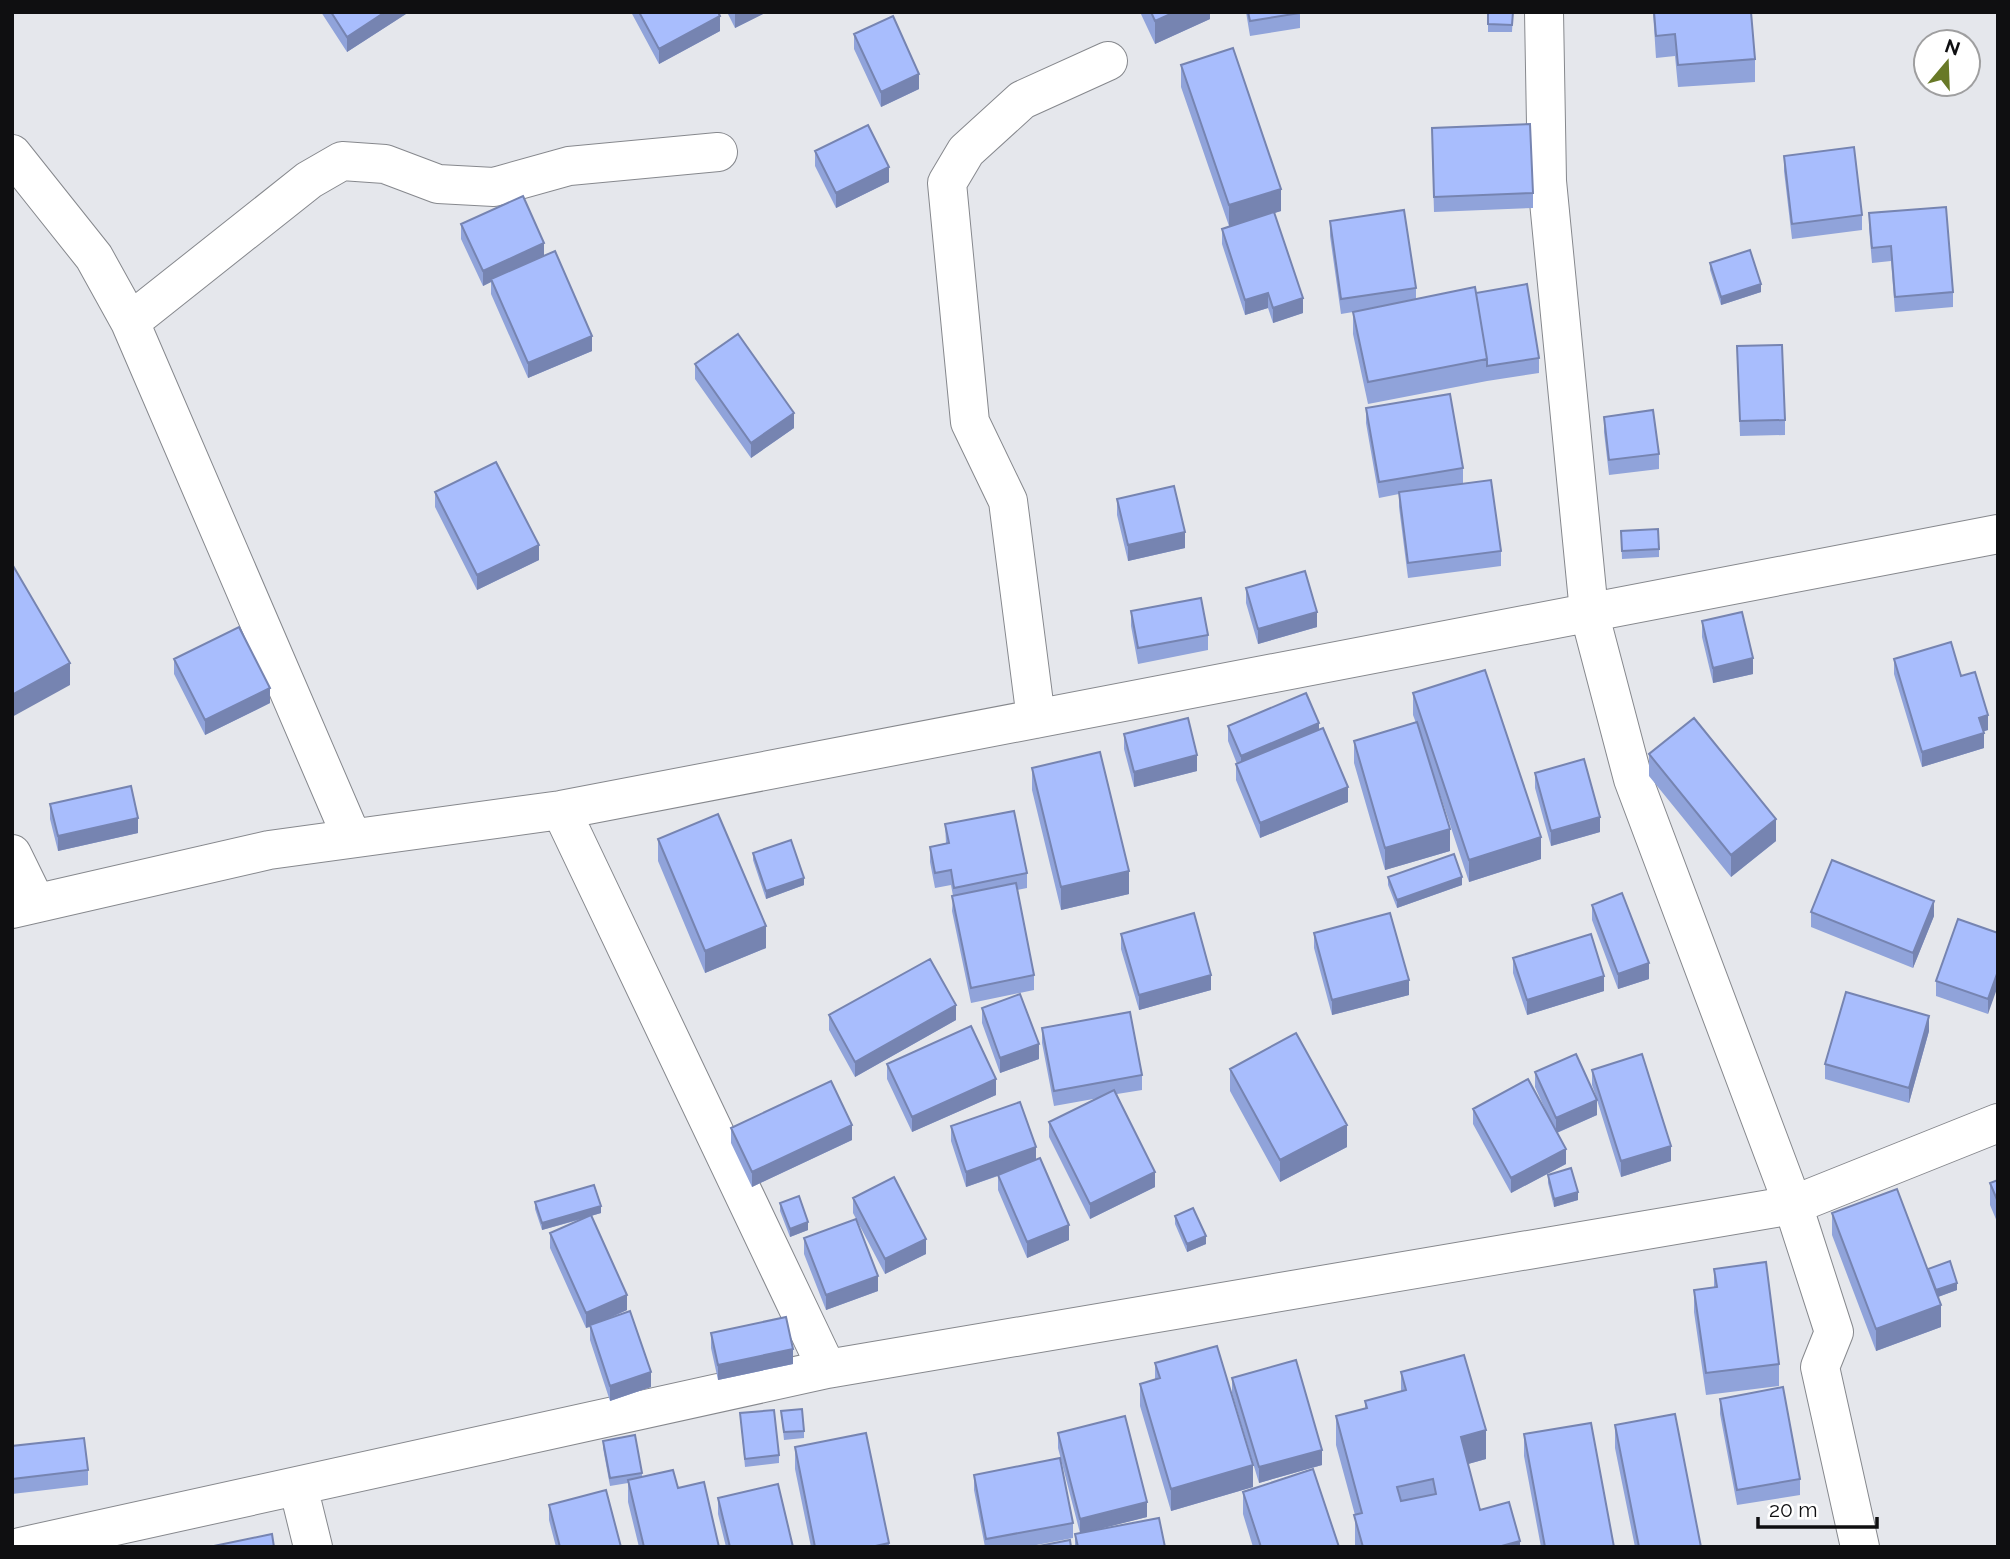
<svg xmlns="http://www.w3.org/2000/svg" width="2010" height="1559" font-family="Raleway,sans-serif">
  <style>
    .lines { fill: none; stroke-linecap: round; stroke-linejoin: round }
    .street-casing { stroke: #86888d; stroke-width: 40 }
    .street { stroke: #fff; stroke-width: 38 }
    .wall { fill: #90a3da }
    .shaded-wall { fill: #7684b1 }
    .building { fill: #a8bdfd; stroke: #7684b1; stroke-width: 2; fill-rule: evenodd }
  </style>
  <rect width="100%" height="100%" fill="#e5e7ec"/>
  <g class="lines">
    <defs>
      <path id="street" d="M1544 12 1547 181 1589 612 1633 779 1793 1205 1834 1332 1820 1367 1860 1547
        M12 154 94 257 130 322 352 838
        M130 322 309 180 342 161 385 164 438 184 494 187 569 166 718 152
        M1036 719 1008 501 970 422 947 183 966 151 1022 100 1108 61
        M561 810 827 1369
        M12 854 36 903
        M12 909 269 850 561 810 1998 534
        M298 1486 313 1547
        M20 1547 827 1369 1793 1205 1998 1123"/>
    </defs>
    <use href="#street" class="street-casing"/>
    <use href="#street" class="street"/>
  </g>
  <path class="wall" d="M321 12H409L347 52Z
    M631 12H718L720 31 659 64Z
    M727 12H767L735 28Z
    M1140 12H1210V19L1155 44Z
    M1246 12H1300V28L1250 36Z
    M1488 12H1513L1512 32H1488Z
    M1653 12H1751L1755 59V82L1678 87 1675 56 1656 58Z
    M854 34 919 89 881 107 854 49Z
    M1181 65 1281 211 1274 213 1303 313 1273 323 1268 308 1245 315 1222 244V229L1229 226 1181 87Z
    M1432 143 1533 193V208L1434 212Z
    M815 151 889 182 836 208 815 166Z
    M1784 156 1862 215V230L1792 239 1784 171Z
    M1869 213 1953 292V307L1895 312 1891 261 1872 263 1869 228Z
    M1330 221 1416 288V299L1476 293 1539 358V373L1487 381 1368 404 1353 334V312L1341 314 1330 236Z
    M461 224 544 256 592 351 528 378 491 294V282L483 286 461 239Z
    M1710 263 1761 292 1721 305 1710 270Z
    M1737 346 1785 420V435L1740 436Z
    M695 364 794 428 751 458 695 379Z
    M1366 408 1463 468V484L1501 551V566L1408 578 1399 507V494L1379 498 1366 423Z
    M1604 417 1659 454V469L1609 475 1604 432Z
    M435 492 539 560 477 590 435 507Z
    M1117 499 1185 548 1128 561 1117 515Z
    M1621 531 1659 549V557L1622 559Z
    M1246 588 1317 627 1258 644 1246 603Z
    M1131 611 1208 635V650L1138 664 1131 626Z
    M1702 621 1753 674 1713 683 1702 637Z
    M174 659 270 703 205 735 174 674Z
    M1894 659 1961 676 1988 730 1983 731 1984 748 1922 767 1894 674Z
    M1413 693 1541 859 1469 882 1429 761 1450 851 1385 870 1354 763V741L1416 723 1413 715Z
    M1228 726 1319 730 1348 802 1260 838 1236 780V764H1237L1228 741Z
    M1124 734 1197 771 1134 787 1124 749Z
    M1649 754 1776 841 1731 877 1649 776Z
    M1032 768 1129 894 1061 910 1032 790Z
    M1535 773 1600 832 1551 846 1535 788Z
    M50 804 138 833 58 851 50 819Z
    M945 824 1027 873V888L1017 890 1034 975V990L971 1003 952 911 953 896 951 885 935 888 930 862V847L946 843Z
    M658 839 766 948 705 973 658 861Z
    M753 853 804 885 766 899 753 860Z
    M1388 877 1462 885 1397 908 1388 885Z
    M1592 905 1649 979 1618 989 1592 920Z
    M1811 912 1934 916 1913 968 1811 927Z
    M1314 933 1409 995 1332 1015 1314 948Z
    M1998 933 1988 1014 1936 996V981Z
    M1121 934 1211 990 1139 1010 1121 949Z
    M1513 958 1604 991 1527 1015 1513 973Z
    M982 1008 1039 1059 1000 1073 982 1023Z
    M829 1015 956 1020 855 1077 829 1030Z
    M1042 1028 1142 1075V1090L1117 1094 1155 1187 1090 1219 1049 1137V1122L1099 1098 1054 1106 1042 1043Z
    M1929 1031 1909 1103 1825 1079V1064Z
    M887 1064 996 1095 912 1132 887 1079Z
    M1230 1069 1347 1147 1280 1182 1230 1091Z
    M1592 1070 1671 1161 1621 1177 1597 1100V1115L1557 1133 1566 1164 1511 1193 1473 1124V1109L1548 1116 1535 1087V1072L1597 1099 1592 1085Z
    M951 1126 1036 1160 1069 1240 1027 1258 998 1190V1176L966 1187 951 1141Z
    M731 1128 852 1140 752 1187 731 1143Z
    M1548 1175 1578 1200 1554 1207 1548 1183Z
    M1990 1183 1998 1202V1224L1990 1205Z
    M853 1198 926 1254 885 1274 853 1213Z
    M535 1202 601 1213 591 1216 627 1310 608 1319 651 1387 610 1401 590 1340V1327L586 1328 550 1248V1233L582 1219 542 1230 535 1209Z
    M780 1203 808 1230 790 1237 780 1211Z
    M1832 1213 1928 1269 1957 1290 1938 1297 1941 1327 1876 1351 1832 1235Z
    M1175 1216 1206 1244 1187 1252 1175 1224Z
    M804 1238 878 1291 826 1310 804 1254Z
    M1714 1269 1779 1364V1386L1706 1395 1694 1312V1290L1714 1287Z
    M711 1333 793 1364 718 1380 711 1348Z
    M1155 1363 1253 1487 1171 1511 1140 1406V1384L1155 1379Z
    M1401 1372 1486 1459 1468 1464 1480 1510 1520 1547H1355V1515L1336 1445V1416L1365 1409V1401L1401 1391Z
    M1232 1378 1322 1465 1259 1483 1232 1393Z
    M1720 1399 1800 1479V1495L1737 1505 1720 1414Z
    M781 1411 804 1431V1438L784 1440Z
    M740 1413 779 1455V1463L745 1467Z
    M1615 1425 1701 1547H1635L1615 1448Z
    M1058 1433 1147 1517 1086 1532 1165 1547H1075V1534L1080 1533 1058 1448Z
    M1524 1434 1614 1547H1541L1524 1456Z
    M603 1441 642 1473V1477L678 1488 719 1547H639L628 1502V1483L610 1486 603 1448Z
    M12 1446 88 1470V1485L12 1494Z
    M795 1447 889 1543V1547H811L795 1469Z
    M974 1475 1073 1523V1538L1026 1547H985L974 1490Z
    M1243 1492 1339 1547H1253L1243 1514Z
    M718 1498 793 1547H726L718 1514Z
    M549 1505 621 1547H556L549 1520Z"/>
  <path class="shaded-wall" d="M385 12H409L347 52V37Z
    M737 12H767L735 28V13Z
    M1175 12H1210V19L1155 44V21Z
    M720 16V31L659 64V49Z
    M919 74V89L881 107V92Z
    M889 167V182L836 208V193Z
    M1281 189V211L1229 228V205Z
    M544 243V258L491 279V282L483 286V271Z
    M1761 284V292L1721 305V297Z
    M1268 293V308L1245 315V300Z
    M1303 298V313L1273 323V308Z
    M592 336V351L528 378V363Z
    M794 413V428L751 458V443Z
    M1185 532V548L1128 561V545Z
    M539 545V560L477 590V575Z
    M1317 612V627L1258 644V629Z
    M1753 658V674L1713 683V668Z
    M70 663V685L12 717V695Z
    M270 688V703L205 735V720Z
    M1988 715V730L1979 733V718Z
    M1319 723V738L1241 771V756Z
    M1984 733V748L1922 767V752Z
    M1197 755V771L1134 787V772Z
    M1348 787V802L1260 838V823Z
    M1600 817V832L1551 846V831Z
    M138 818V833L58 851V836Z
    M1776 819V841L1731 877V855Z
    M1450 829V851L1385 870V848Z
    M1541 837V859L1469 882V860Z
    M1129 871V894L1061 910V887Z
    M1462 877V885L1397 908V900Z
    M804 878V885L766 899V891Z
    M1934 901V916L1913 968V953Z
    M766 926V948L705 973V951Z
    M1649 963V979L1618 989V974Z
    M1998 971V986L1988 1014V999Z
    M1211 975V990L1139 1010V995Z
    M1604 976V991L1527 1015V1000Z
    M1409 980V995L1332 1015V1000Z
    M956 1005V1020L855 1077V1062Z
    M1929 1016V1031L1909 1103V1088Z
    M1039 1044V1059L1000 1073V1058Z
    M996 1079V1095L912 1132V1117Z
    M1597 1100V1115L1556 1133V1118Z
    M852 1125V1140L752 1187V1172Z
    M1347 1125V1147L1280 1182V1160Z
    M1671 1146V1161L1621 1177V1161Z
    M1036 1147V1162L966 1187V1172Z
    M1566 1149V1164L1511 1193V1178Z
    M1155 1172V1187L1090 1219V1204Z
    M1578 1192V1200L1554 1207V1199Z
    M601 1206V1213L542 1230V1223Z
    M808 1222V1230L790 1237V1229Z
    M1069 1225V1240L1027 1258V1242Z
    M1206 1236V1244L1187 1252V1244Z
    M926 1239V1254L885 1274V1259Z
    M878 1276V1291L826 1310V1295Z
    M1957 1283V1290L1935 1298V1290Z
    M627 1295V1310L586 1328V1313Z
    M1941 1305V1327L1876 1351V1329Z
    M793 1349V1364L718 1380V1365Z
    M651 1372V1387L610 1401V1386Z
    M1486 1430V1459L1461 1466V1437Z
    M1322 1450V1465L1259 1483V1467Z
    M1253 1465V1487L1171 1511V1489Z
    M1147 1502V1517L1080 1534V1519Z
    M1520 1541V1547H1498Z"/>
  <path class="building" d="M331 12H385L347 37Z
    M639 12H718L720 16 659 49Z
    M1151 12H1175L1155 21Z
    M1248 12H1300V13L1250 21Z
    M1488 12H1513L1512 25 1488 24Z
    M1654 12H1751L1755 59 1678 65 1675 34 1656 36Z
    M893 16 919 74 881 92 854 34Z
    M1233 48 1281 189 1229 205 1181 65Z
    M1530 124 1533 193 1434 197 1432 128Z
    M868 125 889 167 836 193 815 151Z
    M1854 147 1862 215 1792 224 1784 156Z
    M523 196 544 243 483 271 461 224Z
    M1946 207 1953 292 1895 297 1891 246 1872 248 1869 213Z
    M1404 210 1416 288 1341 299 1330 221Z
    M1274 212 1303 298 1273 308 1268 293 1245 300 1222 229Z
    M1750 250 1761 284 1721 297 1710 263Z
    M555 251 592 336 528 363 491 279Z
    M1527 284 1539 358 1487 366V359L1476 293Z
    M1475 287 1487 359 1368 382 1353 312Z
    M738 334 794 413 751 443 695 364Z
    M1782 345 1785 420 1740 421 1737 346Z
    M1450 394 1463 468 1379 482 1366 408Z
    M1653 410 1659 454 1609 460 1604 417Z
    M496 462 539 545 477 575 435 492Z
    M1491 480 1501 551 1408 563 1399 492Z
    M1174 486 1185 532 1128 545 1117 499Z
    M1658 529 1659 549 1622 551 1621 531Z
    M12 564 70 663 12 695Z
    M1305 571 1317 612 1258 629 1246 588Z
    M1201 598 1208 635 1138 648 1131 611Z
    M1742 612 1753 658 1713 668 1702 621Z
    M239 627 270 688 205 720 174 659Z
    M1951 642 1961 676 1975 672 1988 715 1979 718 1984 733 1922 752 1894 659Z
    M1485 670 1541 837 1469 860 1413 693Z
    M1306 693 1319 723 1241 756 1228 726Z
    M1188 718 1197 755 1134 772 1124 734Z
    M1694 718 1776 819 1731 855 1649 754Z
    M1417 722 1450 829 1385 848 1354 741Z
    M1323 728 1348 787 1260 823 1236 764Z
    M1100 752 1129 871 1061 887 1032 768Z
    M1584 759 1600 817 1551 831 1535 773Z
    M131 786 138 818 58 836 50 804Z
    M1014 811 1027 873 954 888 951 870 935 873 930 847 949 843 945 824Z
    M718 814 766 926 705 951 658 839Z
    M791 840 804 878 766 891 753 853Z
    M1454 854 1462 877 1397 900 1388 877Z
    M1832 860 1934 901 1913 953 1811 912Z
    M1016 883 1034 975 971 988 952 896Z
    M1622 893 1649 963 1618 974 1592 905Z
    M1194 913 1211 975 1139 995 1121 934Z
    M1390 913 1409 980 1332 1000 1314 933Z
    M1958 919 1998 933V971L1988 999 1936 981Z
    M1591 934 1604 976 1527 1000 1513 958Z
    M930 959 956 1005 855 1062 829 1015Z
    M1846 992 1929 1016 1909 1088 1825 1064Z
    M1020 994 1039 1044 1000 1058 982 1008Z
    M1130 1012 1142 1075 1054 1091 1042 1028Z
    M971 1026 996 1079 912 1117 887 1064Z
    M1296 1033 1347 1125 1280 1160 1230 1069Z
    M1576 1054 1597 1100 1556 1118 1535 1072Z
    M1642 1054 1671 1146 1621 1161 1592 1070Z
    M1528 1079 1566 1149 1511 1178 1473 1109Z
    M831 1081 852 1125 752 1172 731 1128Z
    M1114 1090 1155 1172 1090 1204 1049 1122Z
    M1020 1102 1036 1147 966 1172 951 1126Z
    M1040 1158 1069 1225 1027 1242 998 1175Z
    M1571 1168 1578 1192 1554 1199 1548 1175Z
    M894 1177 926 1239 885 1259 853 1198Z
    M1998 1180V1202L1990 1183Z
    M594 1185 601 1206 542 1223 535 1202Z
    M1897 1189 1941 1305 1876 1329 1832 1213Z
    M799 1196 808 1222 790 1229 780 1203Z
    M1193 1208 1206 1236 1187 1244 1175 1216Z
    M591 1215 627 1295 586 1313 550 1233Z
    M856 1219 878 1276 826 1295 804 1238Z
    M1950 1261 1957 1283 1936 1290 1928 1269Z
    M1766 1262 1779 1364 1706 1373 1694 1290 1717 1287 1714 1269Z
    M630 1311 651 1372 610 1386 590 1325Z
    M786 1317 793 1349 718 1365 711 1333Z
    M1217 1346 1253 1465 1171 1489 1140 1384 1160 1378 1155 1363Z
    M1464 1355 1486 1430 1461 1437 1480 1510 1509 1502 1520 1541 1498 1547H1363L1354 1515 1362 1513 1336 1416 1367 1408 1365 1401 1406 1390 1401 1372ZM1433 1479 1436 1494 1401 1501 1397 1487Z
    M1296 1360 1322 1450 1259 1467 1232 1378Z
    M1783 1387 1800 1479 1737 1490 1720 1399Z
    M802 1409 804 1431 784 1432 781 1411Z
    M774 1410 779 1455 745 1459 740 1413Z
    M1675 1414 1701 1547H1639L1615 1425Z
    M1125 1416 1147 1502 1080 1519 1058 1433Z
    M1591 1423 1614 1547H1545L1524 1434Z
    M866 1433 889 1543 871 1547H815L795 1447Z
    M635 1435 642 1473 610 1478 603 1441Z
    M84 1438 88 1470 12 1479V1446Z
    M1060 1458 1073 1523 986 1539 974 1475Z
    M1313 1469 1339 1547H1261L1243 1492Z
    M673 1470 678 1488 704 1482 719 1547H644L628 1480Z
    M778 1484 793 1547H730L718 1498Z
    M606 1490 621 1547H560L549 1505Z
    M1159 1518 1165 1547H1078L1075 1534Z
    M272 1534 274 1547H209Z
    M1070 1540 1071 1547H1034Z"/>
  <rect width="2010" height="1559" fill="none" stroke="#0f0f11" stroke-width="28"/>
  <g transform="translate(1947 63) rotate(19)"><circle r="33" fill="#ffffff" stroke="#9f9fa0" stroke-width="2"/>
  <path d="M0-5L12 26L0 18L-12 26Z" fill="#687927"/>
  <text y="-10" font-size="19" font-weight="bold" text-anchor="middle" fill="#0f0f11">N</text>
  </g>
  <path d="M1758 1517v10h119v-10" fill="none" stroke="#0f0f11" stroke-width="3.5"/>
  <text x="1769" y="1517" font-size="21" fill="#0f0f11" stroke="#ffffff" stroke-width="5" paint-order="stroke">20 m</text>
</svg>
